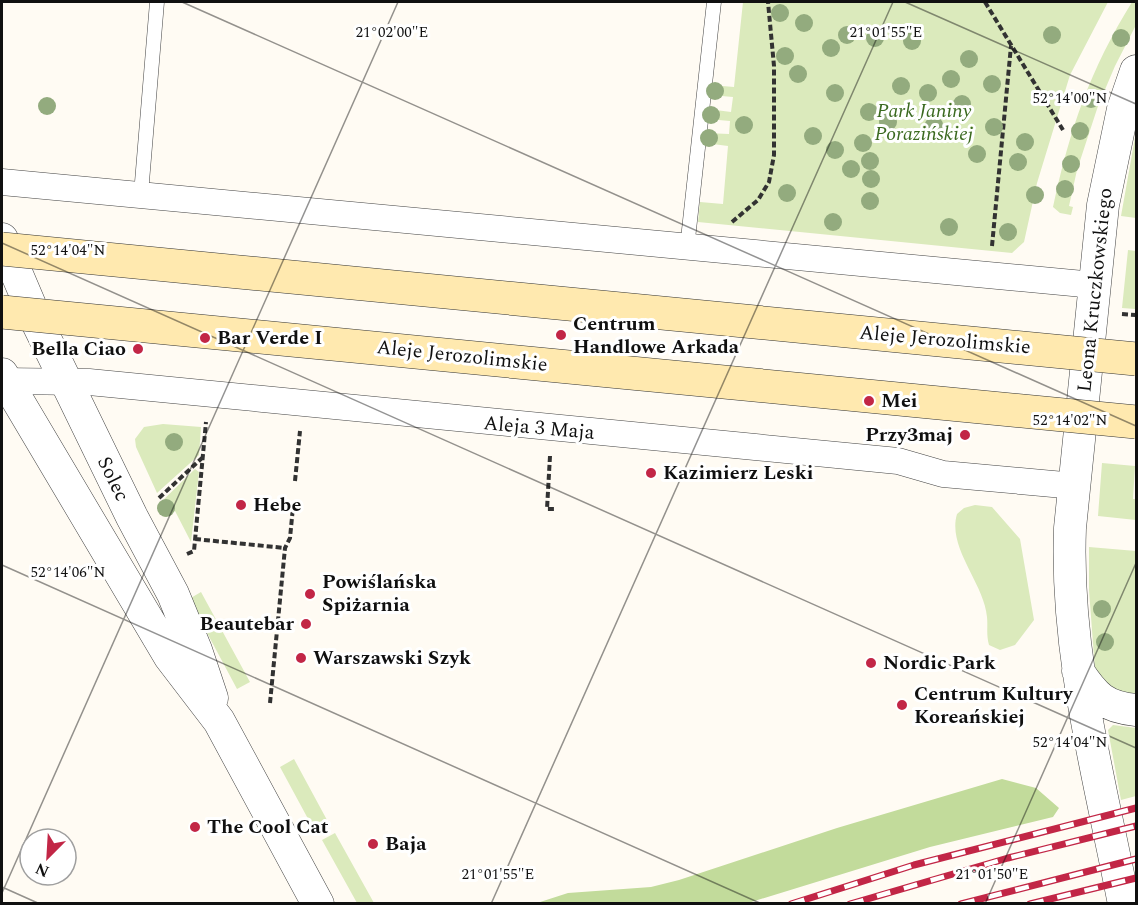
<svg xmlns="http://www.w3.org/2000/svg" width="1138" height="905" font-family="Spectral,serif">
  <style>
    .green { fill: #dbeabc }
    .forest { fill: #c2db9b }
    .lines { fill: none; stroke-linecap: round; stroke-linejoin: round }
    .service-casing { stroke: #434343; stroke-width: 15 }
    .minor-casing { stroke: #434343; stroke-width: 27 }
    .tertiary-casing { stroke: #434343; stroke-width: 33 }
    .path { stroke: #323232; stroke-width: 4; stroke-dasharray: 6 3; stroke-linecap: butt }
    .service { stroke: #fff; stroke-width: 14 }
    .minor { stroke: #fff; stroke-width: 26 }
    .tertiary { stroke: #fff; stroke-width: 32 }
    .rail-casing { stroke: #c22646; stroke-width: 7 }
    .rail { stroke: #fff; stroke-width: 4.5; stroke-dasharray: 14; stroke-linecap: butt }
    .secondary-bridge-casing { stroke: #323232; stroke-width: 34; stroke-linecap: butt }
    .secondary-bridge { stroke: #ffe9af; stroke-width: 33 }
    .tree { fill: #93ab7e }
    .ticks { fill: none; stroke: #101010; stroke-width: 1.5; stroke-opacity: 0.45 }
    .poi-dot { fill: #c22646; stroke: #fff; stroke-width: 2 }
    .labels { text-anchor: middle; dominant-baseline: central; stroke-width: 6; stroke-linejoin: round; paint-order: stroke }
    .park-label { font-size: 20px; font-style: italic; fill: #3a691f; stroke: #fff }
    .street-label { font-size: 20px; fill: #101010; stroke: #fff }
    .poi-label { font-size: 20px; font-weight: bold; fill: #101010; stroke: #fff; text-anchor: start }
    .ticks-label { font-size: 15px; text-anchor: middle; fill: #101010; stroke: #fff; stroke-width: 6; stroke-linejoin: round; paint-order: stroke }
  </style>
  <rect width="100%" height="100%" fill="#fffbf3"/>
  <path class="green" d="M743 2H1108L1070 75 1037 183 1024 242 1012 253 698 222 700 202 723 204 728 146 705 143 706 133 729 134 730 121 707 119 708 109 731 112 733 97 710 95 711 85 734 87Z
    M1132 2H1136V25L1115 66 1098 106 1077 170 1069 206 1073 207 1071 215 1060 213 1053 207C1070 128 1090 70 1132 2Z
    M1136 132V218L1121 216Z
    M1128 250 1136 251 1135 309 1122 308Z
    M163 424 201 427 199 455 157 493 136 447 135 439 144 427Z
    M1102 463 1135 466 1133 499H1136V520L1098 516Z
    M195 469 199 472 191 542 175 511 164 517 158 505Z
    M975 505 992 507 1020 539 1034 620 1015 645 1000 650 989 645C986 634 988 627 987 617 984 583 947 548 957 514L964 508Z
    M1089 547 1136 551V698L1113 694 1095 670 1089 590Z
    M201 592 250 682 237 689 189 599Z
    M1113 725 1136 728V796L1121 800 1108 730Z
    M294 759 327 820 313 828 280 767Z
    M335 833 374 903H357L322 840Z"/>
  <path class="forest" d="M1002 779 1036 788 1059 808 1053 817 930 847 748 903H537L568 893 651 887 679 880 837 828Z"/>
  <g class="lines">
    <defs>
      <path id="service" d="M141 194 157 2
        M687 248 714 2"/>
      <path id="minor" d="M2 182 1094 285
        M2 381 89 382 898 461 943 474 1075 486"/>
      <path id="tertiary" d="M2 239 38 324 132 517 173 594 196 650 212 698
        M2 374 170 657 219 721 318 904
        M1078 671C1095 697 1105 707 1136 710
        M1124 904C1100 779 1065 656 1070 528L1103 205 1123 109 1136 71"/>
    </defs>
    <use href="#service" class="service-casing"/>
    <use href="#minor" class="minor-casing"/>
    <use href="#tertiary" class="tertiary-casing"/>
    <path class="path" d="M985 2 1063 130
      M732 222 758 200 769 182 774 155V66L768 2
      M992 246 1011 46
      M1122 314 1136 315
      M550 456 547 509H555
      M295 481 300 431
      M159 498 202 458
      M195 539 285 548
      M187 554 194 551 206 422
      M270 703 285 548 290 538 293 507"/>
    <use href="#service" class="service"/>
    <use href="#minor" class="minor"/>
    <use href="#tertiary" class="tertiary"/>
    <defs>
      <path id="rail" d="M791 904 914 865 1136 808
        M850 904 1008 858 1136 826
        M961 904 1136 859
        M1030 904 1136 878"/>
    </defs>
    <use href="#rail" class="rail-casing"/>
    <use href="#rail" class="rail"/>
    <defs>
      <path id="secondary-bridge" d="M2 249 1136 359
        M2 312 1136 422"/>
    </defs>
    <use href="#secondary-bridge" class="secondary-bridge-casing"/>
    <use href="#secondary-bridge" class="secondary-bridge"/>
  </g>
  <g class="tree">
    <circle cx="780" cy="13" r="9"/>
    <circle cx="804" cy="23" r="9"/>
    <circle cx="847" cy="35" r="9"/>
    <circle cx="1052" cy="35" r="9"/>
    <circle cx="875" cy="38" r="9"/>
    <circle cx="1121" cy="38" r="9"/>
    <circle cx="912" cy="41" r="9"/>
    <circle cx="831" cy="48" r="9"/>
    <circle cx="785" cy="56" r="9"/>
    <circle cx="969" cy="59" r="9"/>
    <circle cx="798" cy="74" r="9"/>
    <circle cx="951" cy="79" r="9"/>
    <circle cx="992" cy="84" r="9"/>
    <circle cx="901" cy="86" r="9"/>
    <circle cx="715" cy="91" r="9"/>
    <circle cx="835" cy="93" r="9"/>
    <circle cx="928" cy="93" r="9"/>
    <circle cx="1091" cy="99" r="9"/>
    <circle cx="962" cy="104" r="9"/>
    <circle cx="47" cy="106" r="9"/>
    <circle cx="869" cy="112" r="9"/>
    <circle cx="711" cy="115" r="9"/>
    <circle cx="888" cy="122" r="9"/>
    <circle cx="744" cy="125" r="9"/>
    <circle cx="934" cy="125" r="9"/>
    <circle cx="994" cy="127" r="9"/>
    <circle cx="1080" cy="131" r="9"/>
    <circle cx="813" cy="136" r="9"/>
    <circle cx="709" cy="138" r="9"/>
    <circle cx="1025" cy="142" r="9"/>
    <circle cx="863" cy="143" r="9"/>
    <circle cx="835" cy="150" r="9"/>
    <circle cx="977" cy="154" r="9"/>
    <circle cx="870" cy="161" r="9"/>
    <circle cx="1018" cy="162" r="9"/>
    <circle cx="1071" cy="164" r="9"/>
    <circle cx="851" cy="169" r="9"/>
    <circle cx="871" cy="179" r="9"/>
    <circle cx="1065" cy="189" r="9"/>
    <circle cx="787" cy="193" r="9"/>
    <circle cx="1035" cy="195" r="9"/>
    <circle cx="870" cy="201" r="9"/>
    <circle cx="833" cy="222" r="9"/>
    <circle cx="949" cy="227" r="9"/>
    <circle cx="1008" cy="232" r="9"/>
    <circle cx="174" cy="442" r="9"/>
    <circle cx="166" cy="508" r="9"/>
    <circle cx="1102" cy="609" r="9"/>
    <circle cx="1105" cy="642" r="9"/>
  </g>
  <path class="ticks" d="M182 2 1136 426M905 2 1136 104M2 243 1136 748M2 565 762 904M2 887 40 904M2 893 398 2M491 904 893 2M985 904 1136 563"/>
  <g class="poi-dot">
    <circle cx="561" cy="335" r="6"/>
    <circle cx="205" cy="338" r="6"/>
    <circle cx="138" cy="349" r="6"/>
    <circle cx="869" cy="401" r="6"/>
    <circle cx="965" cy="435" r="6"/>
    <circle cx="651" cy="473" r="6"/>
    <circle cx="241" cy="505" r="6"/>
    <circle cx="310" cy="594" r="6"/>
    <circle cx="306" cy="624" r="6"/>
    <circle cx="301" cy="658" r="6"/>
    <circle cx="871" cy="663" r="6"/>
    <circle cx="902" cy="705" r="6"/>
    <circle cx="195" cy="827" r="6"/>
    <circle cx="373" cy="844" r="6"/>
  </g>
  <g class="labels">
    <g class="park-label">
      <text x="924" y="111">Park Janiny<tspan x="924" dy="23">Porazińskiej</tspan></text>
    </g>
    <g class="street-label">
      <text transform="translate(1095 290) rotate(-84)">Leona Kruczkowskiego</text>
      <text transform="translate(945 340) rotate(5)">Aleje Jerozolimskie</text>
      <text transform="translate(462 356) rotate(6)">Aleje Jerozolimskie</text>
      <text transform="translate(539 428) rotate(5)">Aleja 3 Maja</text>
      <text transform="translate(113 479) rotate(64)">Solec</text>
    </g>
    <g class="poi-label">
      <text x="573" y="324">Centrum<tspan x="573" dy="23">Handlowe Arkada</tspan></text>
      <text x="217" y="338">Bar Verde I</text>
      <text x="126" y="349" text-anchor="end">Bella Ciao</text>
      <text x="881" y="401">Mei</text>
      <text x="953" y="435" text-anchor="end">Przy3maj</text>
      <text x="663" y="473">Kazimierz Leski</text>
      <text x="253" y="505">Hebe</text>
      <text x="322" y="582">Powiślańska<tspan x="322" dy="23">Spiżarnia</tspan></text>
      <text x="294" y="624" text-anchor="end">Beautebar</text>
      <text x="313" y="658">Warszawski Szyk</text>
      <text x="883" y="663">Nordic Park</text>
      <text x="914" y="694">Centrum Kultury<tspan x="914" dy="23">Koreańskiej</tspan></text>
      <text x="207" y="827">The Cool Cat</text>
      <text x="385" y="844">Baja</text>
    </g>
  </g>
  <g class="ticks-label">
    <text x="392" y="37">21°02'00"E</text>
    <text x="886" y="37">21°01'55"E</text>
    <text x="1070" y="103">52°14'00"N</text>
    <text x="68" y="255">52°14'04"N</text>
    <text x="1070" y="425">52°14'02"N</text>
    <text x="68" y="577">52°14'06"N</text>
    <text x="1070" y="747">52°14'04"N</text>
    <text x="498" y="879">21°01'55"E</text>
    <text x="992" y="879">21°01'50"E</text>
  </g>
  <rect width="1138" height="905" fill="none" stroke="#101010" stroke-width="6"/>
  <g transform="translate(48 857) rotate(204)"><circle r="28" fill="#ffffff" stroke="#9f9f9f" stroke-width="1.5"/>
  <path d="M0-4.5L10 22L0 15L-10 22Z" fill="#c22646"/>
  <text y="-9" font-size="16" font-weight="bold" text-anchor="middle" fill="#101010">N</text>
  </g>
</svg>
